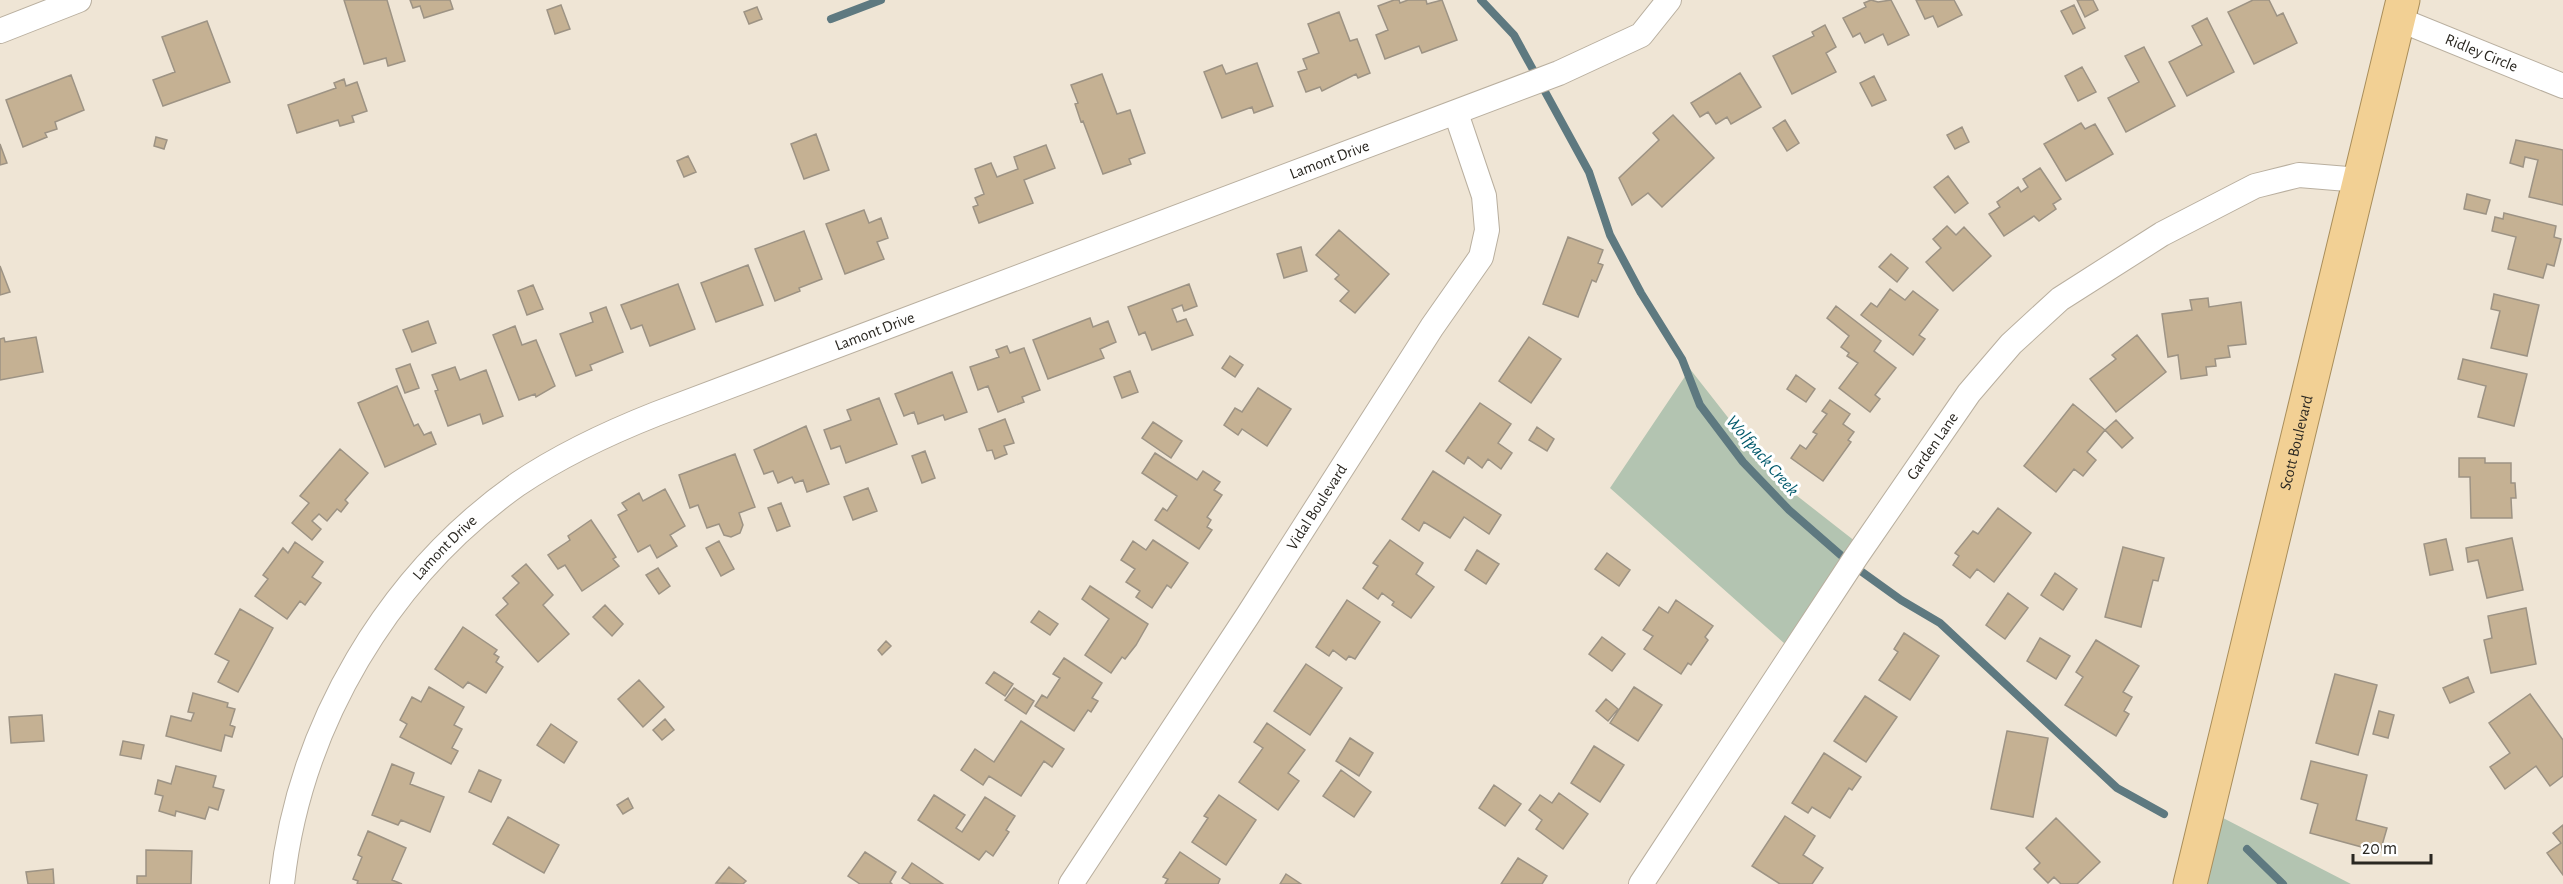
<svg xmlns="http://www.w3.org/2000/svg" width="2563" height="884" font-family="'Alegreya Sans',sans-serif">
  <style>
    .green { fill: #b3c4b1 }
    .lines { fill: none; stroke-linecap: round; stroke-linejoin: round }
    .stream { stroke: #5e7980; stroke-width: 8 }
    .building { fill: #c5b193; stroke: #9d9384; stroke-width: 1.5 }
    .minor-casing { stroke: #b9af9f; stroke-width: 26 }
    .trunk-casing { stroke: #a98e5b; stroke-width: 35 }
    .minor { stroke: #fff; stroke-width: 24 }
    .trunk { stroke: #f2d094; stroke-width: 33 }
    .labels { text-anchor: middle; dominant-baseline: central; stroke-width: 6; stroke-linejoin: round; paint-order: stroke }
    .street-label { font-size: 16px; fill: #2a2721; stroke: #fff }
    .water-label { font-size: 18px; font-style: italic; fill: #00596b; stroke: #fff }
  </style>
  <rect width="100%" height="100%" fill="#efe5d5"/>
  <path class="green" d="M1690 369 1748 443 1796 495 1865 549 1793 651 1610 488Z
    M2194 803 2351 884H2177Z"/>
  <g class="lines">
    <path class="stream" d="M1481 0 1514 35 1589 172 1610 235 1641 293 1682 359 1700 405 1743 462 1789 510 1851 564 1901 600 1940 623 2117 788 2164 814
      M831 19 881 0
      M2247 849 2283 884"/>
  </g>
  <path class="building" d="M344 0H387L405 61 388 66 386 58 364 64Z
    M410 0H450L453 9 424 18 420 6 413 8Z
    M1394 0H1399L1400 3 1408 0H1426L1427 4 1442 0 1457 40 1422 53 1419 46 1385 59 1376 35 1388 30 1378 6Z
    M1871 0 1878 2 1891 0 1909 35 1888 45 1883 34 1865 43 1860 33 1853 37 1843 18 1866 7 1864 3Z
    M1916 0H1954L1962 15 1938 27 1933 16 1925 19Z
    M2077 0H2093L2098 10 2085 17Z
    M2253 0H2269L2277 16 2283 13 2297 43 2254 64 2228 12Z
    M561 5 570 29 555 34 547 10Z
    M2074 5 2085 28 2073 34 2061 11Z
    M757 7 762 19 749 24 744 12Z
    M1339 12 1350 41 1357 39 1370 73 1358 78 1356 74 1322 91 1320 87 1306 92 1298 72 1307 69 1303 59 1319 53 1308 24Z
    M2207 18 2234 72 2187 96 2169 62 2202 45 2192 26Z
    M207 21 230 82 163 106 153 80 175 72 162 37Z
    M1825 25 1836 47 1826 53 1836 72 1792 94 1773 56 1814 36 1812 32Z
    M2144 47 2175 106 2126 132 2108 98 2139 82 2125 56Z
    M1257 63 1273 106 1254 113 1252 107 1222 118 1204 72 1222 65 1226 74Z
    M2082 67 2096 92 2078 101 2065 76Z
    M1740 73 1761 107 1731 124 1727 117 1716 124 1708 112 1700 117 1691 103Z
    M1102 74 1117 114 1130 110 1145 153 1129 159 1131 164 1103 174 1083 121 1081 122 1075 104 1078 103 1071 85Z
    M71 75 84 110 55 122 57 129 45 133 47 137 23 147 6 100Z
    M1874 76 1886 100 1872 106 1860 83Z
    M344 79 346 86 357 82 367 111 352 116 354 122 340 126 338 120 297 133 288 105 336 88 334 83Z
    M1673 115 1714 158 1662 207 1648 193 1632 205 1619 178 1659 140 1653 133Z
    M1785 120 1799 143 1787 151 1773 128Z
    M2081 123 2085 129 2095 124 2113 154 2066 181 2044 144Z
    M1962 127 1969 142 1955 149 1947 135Z
    M816 134 829 170 804 179 791 144Z
    M156 137 167 140 164 149 154 146Z
    M2516 140 2563 150V205L2529 197 2538 160 2525 157 2523 167 2510 163Z
    M0 144 7 163 0 165Z
    M1046 145 1055 168 1024 180 1033 203 979 223 973 207 978 205 975 198 984 194 975 169 991 163 997 177 1018 169 1014 157Z
    M688 156 696 172 684 177 677 161Z
    M2040 168 2061 199 2053 204 2056 209 2039 221 2034 216 2004 236 1989 214 2000 207 1997 202 2018 187 2021 192 2028 187 2023 179Z
    M1948 176 1968 203 1955 213 1934 187Z
    M2467 194 2490 200 2486 214 2464 209Z
    M864 210 869 223 881 218 888 238 877 242 884 259 845 274 826 224Z
    M2504 213 2556 226 2554 237 2561 239 2554 266 2547 264 2543 278 2508 269 2516 237 2492 231 2495 217 2503 219Z
    M1947 226 1956 235 1964 227 1991 256 1953 291 1926 262 1941 248 1933 239Z
    M1339 230 1389 274 1355 313 1340 301 1349 291 1335 279 1339 275 1316 255Z
    M804 231 822 279 799 288 800 291 775 301 755 249Z
    M1568 237 1603 250 1598 263 1603 265 1596 282 1592 280 1578 317 1543 304Z
    M1301 247 1307 271 1284 278 1277 254Z
    M1891 254 1908 268 1897 282 1879 267Z
    M748 265 763 305 716 322 701 283Z
    M0 266 10 292 0 295Z
    M678 284 695 329 650 346 642 325 631 329 621 305Z
    M1189 284 1197 306 1184 311 1182 305 1172 309 1177 322 1186 319 1193 335 1152 350 1145 332 1139 335 1128 307Z
    M533 285 543 309 527 315 518 291Z
    M1890 289 1905 300 1913 291 1938 310 1919 335 1925 339 1913 355 1861 315 1871 303 1877 307Z
    M2494 294 2539 305 2527 356 2491 348 2500 311 2491 309Z
    M2208 298 2209 307 2241 302 2246 344 2228 346 2230 357 2215 359 2216 366 2206 367 2207 375 2181 379 2178 355 2168 357 2162 314 2192 310 2190 300Z
    M1836 306 1881 341 1874 351 1896 368 1875 395 1880 399 1870 412 1839 388 1858 363 1847 356 1849 353 1841 347 1849 336 1827 318Z
    M606 307 623 352 590 365 592 370 576 376 560 334 593 322 590 313Z
    M1090 318 1093 327 1108 321 1116 342 1100 349 1104 358 1048 379 1033 340Z
    M428 321 436 343 412 352 403 330Z
    M515 326 522 345 536 340 555 386 536 397 535 394 519 400 493 335Z
    M2137 335 2166 372 2116 412 2090 379 2116 359 2112 355Z
    M36 337 43 372 0 380V339L4 338 5 342Z
    M1529 337 1561 359 1531 403 1499 381Z
    M1007 346 1010 353 1024 348 1040 390 1022 397 1024 402 998 412 988 386 978 390 970 367 999 357 996 350Z
    M1230 356 1243 365 1235 377 1222 368Z
    M2463 359 2527 374 2514 426 2478 417 2486 386 2458 379Z
    M410 364 419 388 405 393 396 369Z
    M455 367 460 380 486 370 503 416 483 424 480 414 448 426 435 391 438 390 432 375Z
    M1130 371 1138 392 1122 398 1114 377Z
    M952 372 967 412 945 420 943 415 918 424 914 412 904 416 895 394Z
    M1796 375 1815 389 1806 402 1787 389Z
    M397 386 414 426 418 424 424 435 431 432 436 444 385 467 358 403Z
    M1258 388 1291 409 1267 446 1242 429 1238 435 1224 425 1235 408 1242 412Z
    M879 398 897 444 846 463 840 446 831 449 824 430 851 420 847 410Z
    M1830 400 1850 414 1843 424 1854 432 1848 440 1851 442 1823 481 1791 458 1800 445 1806 449 1817 434 1813 432 1827 414 1822 411Z
    M1480 403 1511 424 1498 443 1512 453 1501 469 1488 459 1482 468 1468 457 1464 464 1446 451Z
    M2073 404 2105 430 2087 452 2096 460 2083 476 2074 469 2056 492 2024 466Z
    M1005 419 1014 443 1004 446 1007 454 995 459 992 450 987 451 979 429Z
    M2116 420 2133 438 2122 448 2105 430Z
    M1153 422 1182 441 1171 458 1142 438Z
    M806 426 829 484 807 492 803 480 795 483 792 477 778 483 773 471 764 474 754 450Z
    M1537 427 1554 439 1547 451 1529 440Z
    M340 449 368 473 345 500 348 503 341 512 337 509 327 521 319 514 312 521 321 529 312 540 292 523 309 503 300 496Z
    M925 451 935 478 922 483 912 456Z
    M1155 453 1197 480 1203 471 1220 482 1214 490 1222 495 1207 517 1211 520 1207 527 1212 530 1199 549 1155 520 1163 508 1167 511 1177 496 1142 473Z
    M735 454 755 507 739 513 743 525 740 533 731 537 724 535 719 524 707 528 698 505 690 508 679 475Z
    M2459 458H2485V463H2511V483H2515L2516 498H2511L2512 518H2471L2470 477H2459Z
    M1433 471 1501 515 1489 534 1464 517 1450 538 1424 522 1419 531 1402 519Z
    M868 488 877 511 853 520 844 497Z
    M665 489 685 526 670 535 677 546 657 558 650 545 638 552 618 515 627 510 622 503 639 493 643 501Z
    M781 503 790 526 777 531 768 508Z
    M1998 508 2031 533 1994 582 1977 569 1970 578 1953 565 1959 556 1955 553 1973 531 1978 534Z
    M591 520 616 557 613 559 619 566 582 591 565 565 558 569 548 555 570 540 568 536Z
    M2512 538 2523 590 2487 598 2478 560 2468 562 2466 548Z
    M2446 539 2453 570 2430 575 2424 544Z
    M1153 540 1188 563 1171 588 1167 585 1152 608 1136 597 1140 591 1126 582 1135 569 1121 560 1133 541 1146 550Z
    M1390 540 1423 563 1416 574 1434 587 1411 618 1392 605 1394 602 1382 593 1378 599 1363 588 1378 566 1373 563Z
    M719 541 734 569 721 576 706 548Z
    M295 542 323 562 312 577 321 583 305 605 300 601 287 619 255 596 268 579 263 575 283 548 288 553Z
    M2123 547 2164 558 2158 581 2153 580 2141 627 2105 617Z
    M1477 550 1499 564 1486 584 1465 570Z
    M1607 553 1630 570 1619 586 1595 569Z
    M526 564 553 595 543 605 569 634 538 662 496 615 508 604 503 598 519 583 512 576Z
    M658 568 670 586 659 594 646 575Z
    M2055 573 2077 589 2063 610 2041 595Z
    M1090 586 1148 624 1136 645 1125 659 1122 657 1111 673 1085 655 1109 619 1082 599Z
    M2008 593 2028 608 2005 639 1986 625Z
    M1347 600 1380 622 1355 659 1349 656 1346 660 1333 650 1329 656 1316 647Z
    M1676 600 1713 626 1705 637 1708 640 1691 665 1688 663 1681 674 1644 649 1653 636 1643 630 1659 607 1668 613Z
    M605 605 623 624 612 636 593 617Z
    M2526 608 2536 664 2491 673 2484 640 2492 638 2488 616Z
    M240 609 273 628 238 692 218 682 229 661 215 654Z
    M1039 611 1058 624 1050 635 1031 622Z
    M463 627 497 650 494 654 499 657 496 662 503 667 486 693 468 682 463 688 435 669Z
    M1904 633 1939 656 1910 700 1879 680 1898 652 1894 649Z
    M1602 637 1625 654 1612 671 1589 654Z
    M2040 638 2070 656 2056 679 2027 661Z
    M2096 640 2139 666 2123 692 2132 697 2124 711 2129 714 2116 736 2065 705 2083 677 2076 672Z
    M886 641 891 646 882 655 878 650Z
    M1064 658 1102 683 1092 698 1098 701 1091 712 1088 710 1074 731 1035 706 1042 695 1047 698 1060 678 1053 674Z
    M1306 664 1342 688 1310 735 1274 711Z
    M994 672 1013 684 1005 696 986 683Z
    M2335 674 2377 685 2358 755 2316 743Z
    M2468 677 2474 692 2450 703 2443 688Z
    M639 680 664 707 643 727 618 699Z
    M429 687 464 707 454 725 462 729 452 748 458 751 451 764 400 737 407 724 400 720 412 697 421 702Z
    M1634 687 1662 705 1638 741 1610 723Z
    M1014 688 1034 701 1026 714 1005 700Z
    M193 693 228 703 227 707 235 709 230 725 235 727 232 737 225 735 221 751 166 736 171 716 191 721 194 713 188 712Z
    M2530 694 2563 740V776L2550 786 2536 766 2505 789 2490 767 2510 753 2489 723Z
    M1865 696 1897 717 1866 762 1834 741Z
    M1606 699 1618 709 1608 721 1596 711Z
    M2379 711 2394 715 2388 738 2373 734Z
    M42 715 44 741 11 743 9 717Z
    M665 719 674 730 662 740 653 730Z
    M1021 721 1064 749 1052 767 1044 761 1021 796 989 776 983 785 961 770 975 749 994 762Z
    M1267 723 1305 750 1288 773 1299 781 1278 810 1239 782 1263 748 1254 742Z
    M551 724 577 742 564 763 537 745Z
    M2007 731 2048 738 2033 817 1991 809Z
    M1350 738 1373 753 1359 776 1336 761Z
    M123 741 144 745 141 759 120 755Z
    M1594 746 1624 765 1600 802 1571 783Z
    M1824 753 1861 777 1852 790 1849 788 1830 818 1812 807 1808 813 1792 803Z
    M2311 761 2367 775 2356 820 2387 828 2380 852 2310 833 2318 804 2301 799Z
    M392 764 414 773 410 784 444 797 430 832 401 820 398 825 372 815Z
    M176 766 216 776 213 787 224 790 218 810 209 807 205 819 176 811 175 816 159 811 163 796 155 794 158 780 171 784Z
    M479 770 501 780 491 802 469 792Z
    M1341 770 1371 792 1354 817 1323 796Z
    M1494 785 1521 804 1505 826 1479 808Z
    M1559 793 1588 814 1563 849 1536 829 1542 820 1529 810 1540 795 1552 803Z
    M934 795 965 815 956 828 962 832 985 797 1015 816 1006 830 1009 832 993 856 986 851 979 860 918 820Z
    M1219 795 1256 820 1226 865 1192 842 1208 818 1204 816Z
    M628 798 633 808 623 814 617 805Z
    M1785 816 1815 836 1803 855 1823 868 1812 884H1780L1752 866Z
    M508 817 559 845 544 873 493 844Z
    M2056 818 2100 862 2077 884H2061L2054 877 2048 883 2034 869 2040 863 2026 848Z
    M2563 825V875L2547 853 2561 843 2553 833Z
    M368 831 406 848 392 880 402 884H357L358 881 353 879 362 857 358 855Z
    M146 850 192 851 191 884H137V876H146Z
    M865 852 896 872 890 882 892 884H860L848 876Z
    M1180 852 1220 879 1218 884H1165L1168 879 1163 877Z
    M1518 858 1547 876 1542 884H1501Z
    M912 863 943 884H911L902 878Z
    M729 867 746 881 743 884 716 883Z
    M53 869 54 884H28L26 872Z
    M1286 874 1301 884H1280Z"/>
  <g class="lines">
    <defs>
      <g id="minor">
        <path id="s1" d="M2398 19 2563 86"/>
        <path d="M0 31 79 0"/>
        <path id="s2" d="M282 884C299 726 388 576 518 484 561 455 608 433 656 414L1559 73 1641 35 1669 0"/>
        <path id="s3" d="M1071 884 1248 615 1432 327 1481 257 1487 230 1484 196 1456 113"/>
        <path id="s4" d="M1641 884 1856 557 1969 393 2011 344 2060 299 2162 234 2255 186 2299 175 2360 180"/>
      </g>
      <g id="trunk">
        <path id="s5" d="M2190 884 2403 0"/>
      </g>
    </defs>
    <use href="#minor" class="minor-casing"/>
    <use href="#trunk" class="trunk-casing"/>
    <use href="#minor" class="minor"/>
    <use href="#trunk" class="trunk"/>
  </g>
  <g class="labels">
    <g class="street-label">
      <text stroke="none"><textPath href="#s1" startOffset="90">Ridley Circle</textPath></text>
      <text stroke="none"><textPath href="#s2" startOffset="1353">Lamont Drive</textPath></text>
      <text stroke="none"><textPath href="#s2" startOffset="867">Lamont Drive</textPath></text>
      <text stroke="none"><textPath href="#s5" startOffset="454">Scott Boulevard</textPath></text>
      <text stroke="none"><textPath href="#s4" startOffset="526">Garden Lane</textPath></text>
      <text stroke="none"><textPath href="#s3" startOffset="450">Vidal Boulevard</textPath></text>
      <text stroke="none"><textPath href="#s2" startOffset="381">Lamont Drive</textPath></text>
    </g>
    <g class="water-label">
      <text transform="translate(1762 456) rotate(49)">Wolfpack Creek</text>
    </g>
  </g>
  <path d="M2353 854v9h78v-9" fill="none" stroke="#2a2721" stroke-width="3"/>
  <text x="2362" y="854" font-size="18" fill="#2a2721" stroke="#ffffff" stroke-width="4.5" paint-order="stroke">20 m</text>
</svg>
